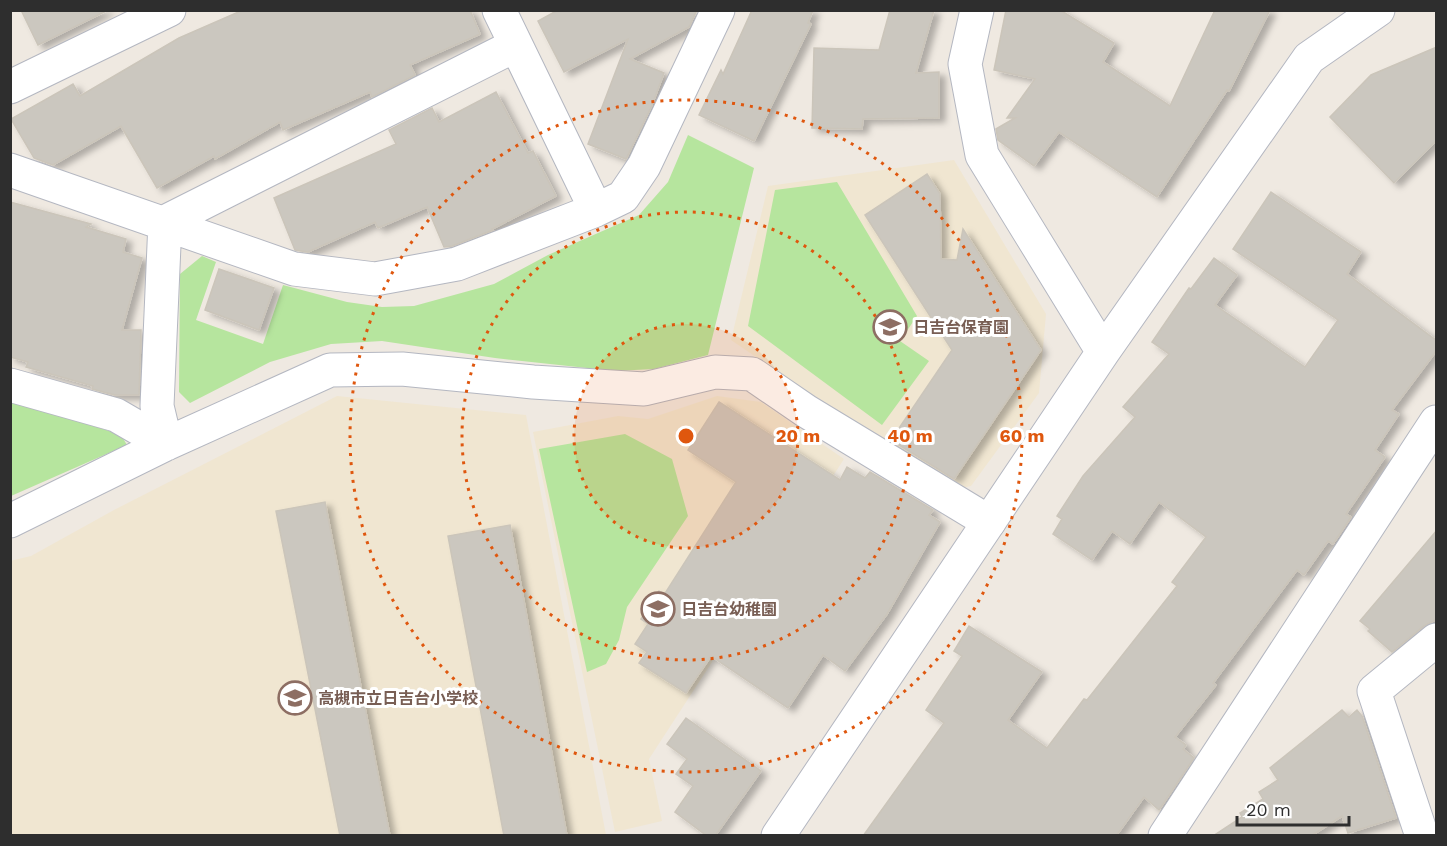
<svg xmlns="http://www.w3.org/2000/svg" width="1447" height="846" font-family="'Work Sans','Noto Sans JP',sans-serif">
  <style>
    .education { fill: #f0e6d1 }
    .green { fill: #b6e59e }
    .building { fill: #cbc7bf; stroke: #cbc5ba; stroke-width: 1.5; filter: url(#shadow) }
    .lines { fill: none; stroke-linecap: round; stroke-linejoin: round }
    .minor-casing { stroke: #b4b7c1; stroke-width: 35 }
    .tertiary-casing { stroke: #b4b7c1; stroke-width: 35 }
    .minor { stroke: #fff; stroke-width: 33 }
    .tertiary { stroke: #fff; stroke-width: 33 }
    .ring { fill: none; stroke: #df570e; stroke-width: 3; stroke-dasharray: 3 6 }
    .labels { text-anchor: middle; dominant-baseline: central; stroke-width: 6; stroke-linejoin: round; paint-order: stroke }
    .education-label { font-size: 16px; font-weight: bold; fill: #785e54; stroke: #fff; text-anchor: start }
    .centre { fill: #df570e; stroke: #fff; stroke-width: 3 }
    .ring-label { font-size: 18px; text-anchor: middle; font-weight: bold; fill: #df570e; stroke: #fff; stroke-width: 6; stroke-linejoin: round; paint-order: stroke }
  </style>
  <defs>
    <filter id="shadow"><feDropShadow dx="6" dy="4" stdDeviation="3" flood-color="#0004"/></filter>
  </defs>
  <rect width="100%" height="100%" fill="#efe9e1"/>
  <path class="education" d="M954 160 1046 314 1039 393 971 486 950 490 731 340 768 186Z
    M337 396 526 415 606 835H11L10 561 31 556 114 510Z
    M717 396 761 402 844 459 649 759 662 821 615 832 533 432 618 416 648 419Z"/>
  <path class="green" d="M688 135 754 168 708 355 654 369 615 371 495 358 382 341 331 344 270 362 190 403 179 392 180 274 202 256 216 262 196 320 263 344 283 285 347 302 382 307 414 306 494 284 548 255 639 215 668 182Z
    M837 182 917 316 900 341 929 361 882 425 748 326 775 190Z
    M11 398 121 435 127 445 11 496Z
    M625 434 672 459 688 516 627 607 619 640 606 664 587 672 539 449Z"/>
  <path class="building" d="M21 10H108L38 45Z
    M243 10H470L480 34 410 65 415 75 372 97 370 92 283 130 280 122 215 159 214 156 157 188 121 126 53 165 34 158 11 119 73 84 80 96 179 38Z
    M558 10H697L689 27 630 59 664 73 652 105 626 159 588 144 628 39 564 72 538 21Z
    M752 10H813L808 23 811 24 754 141 699 115 721 70 723 74Z
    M890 10H934L916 73 939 72V118L863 119 862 129 812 128 814 48 879 50Z
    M1006 10H1060L1114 43 1103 62 1170 106 1215 10H1270L1229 91 1227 90 1157 197 1059 132 1034 166 998 140 996 129 1015 118H1007L1035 79 994 70Z
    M1437 47V140L1394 183 1330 117 1371 75Z
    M496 92 528 153 533 151 556 196 492 229 493 230 452 246 444 247 427 207 378 228 375 222 308 252 295 250 274 198 396 144 389 130 432 108 439 122Z
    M927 174 940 194 941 259 957 260 963 229 1041 350 954 479 891 440 952 350 865 215Z
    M1271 192 1361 252 1347 274 1437 341V350L1392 410 1399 414 1375 450 1385 457 1346 514 1351 517 1333 544 1328 541 1304 575 1297 570 1213 683 1216 685 1175 737 1186 745 1183 749 1194 758 1159 810 1144 797 1116 836H863L944 723 926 710 962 656 954 651 969 626 1042 672 1008 720 1047 748 1084 699 1087 700 1177 586 1172 582 1206 537 1159 502 1130 544 1112 531 1092 560 1053 534 1062 519 1057 516 1083 476 1135 417 1123 407 1169 354 1152 342 1189 288 1191 289 1214 258 1237 275 1215 305 1305 367 1338 320 1233 249Z
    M10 202 91 224 86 227 126 239 123 252 142 258 122 330H141L139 395H115L92 389 93 386 26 367 28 362 10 357Z
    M219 269 274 288 259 330 205 310Z
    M719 402 840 480 847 467 865 478 870 472 933 510 929 515 940 522 887 614 845 671 823 655 788 708 711 656 686 693 639 663 647 652 635 644 648 624 641 619 659 591 664 595 736 482 688 450Z
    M325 502 390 836H340L276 511Z
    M510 525 567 836H504L448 536Z
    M1437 530V619L1424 626 1392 652 1368 631 1370 629 1360 621Z
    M1342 710 1349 717 1357 710 1362 716 1396 818 1348 833 1342 816 1311 836H1213L1242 817 1240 813 1263 799 1259 792 1278 780 1270 768Z
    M686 718 761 771 715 836H707L675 812 693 786 676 774 687 759 667 744Z"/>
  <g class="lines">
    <defs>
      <path id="minor" d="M499 10 596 210
        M10 87 169 10
        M10 170 294 269 375 279 457 264 596 210 623 197 644 166 718 10
        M165 222 516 45
        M165 222 157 406 166 444
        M10 385 116 415 166 444
        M10 521 166 444 330 370 402 369 533 382 644 389 715 372 752 374 806 411 989 522
        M1165 836 1436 422
        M1422 836 1374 691 1436 640"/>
      <path id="tertiary" d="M977 10 965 64 982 155 1103 352
        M778 836 1103 352 1309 58 1378 10"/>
    </defs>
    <use href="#minor" class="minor-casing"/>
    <use href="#tertiary" class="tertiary-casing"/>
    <use href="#minor" class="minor"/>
    <use href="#tertiary" class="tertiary"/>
  </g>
  <circle cx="686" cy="436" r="112" fill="#df570e" fill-opacity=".12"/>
  <g class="ring">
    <circle cx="686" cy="436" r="112"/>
    <circle cx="686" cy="436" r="224"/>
    <circle cx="686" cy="436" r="336"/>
  </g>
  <defs>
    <symbol id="school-ring" viewBox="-11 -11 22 22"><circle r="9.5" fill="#fff" stroke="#8d6e63" stroke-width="1.5"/><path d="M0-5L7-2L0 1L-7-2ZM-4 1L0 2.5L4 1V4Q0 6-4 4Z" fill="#8d6e63"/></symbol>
  </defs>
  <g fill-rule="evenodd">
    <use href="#school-ring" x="871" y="308" width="38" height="38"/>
    <use href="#school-ring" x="639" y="590" width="38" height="38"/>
    <use href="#school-ring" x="276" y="679" width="38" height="38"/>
  </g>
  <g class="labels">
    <g class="education-label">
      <text x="913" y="327">日吉台保育園</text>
      <text x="681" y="609">日吉台幼稚園</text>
      <text x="318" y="698">高槻市立日吉台小学校</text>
    </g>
  </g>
  <circle cx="686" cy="436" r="9" class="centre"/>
  <g class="ring-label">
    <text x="798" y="442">20 m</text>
    <text x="910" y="442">40 m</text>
    <text x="1022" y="442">60 m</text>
  </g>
  <rect width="1447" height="846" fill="none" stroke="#2e2e2e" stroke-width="24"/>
  <path d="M1237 816v9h112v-9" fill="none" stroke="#2e2e2e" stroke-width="3"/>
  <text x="1246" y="816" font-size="18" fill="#2e2e2e" stroke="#ffffff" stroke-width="4.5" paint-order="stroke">20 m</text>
</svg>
